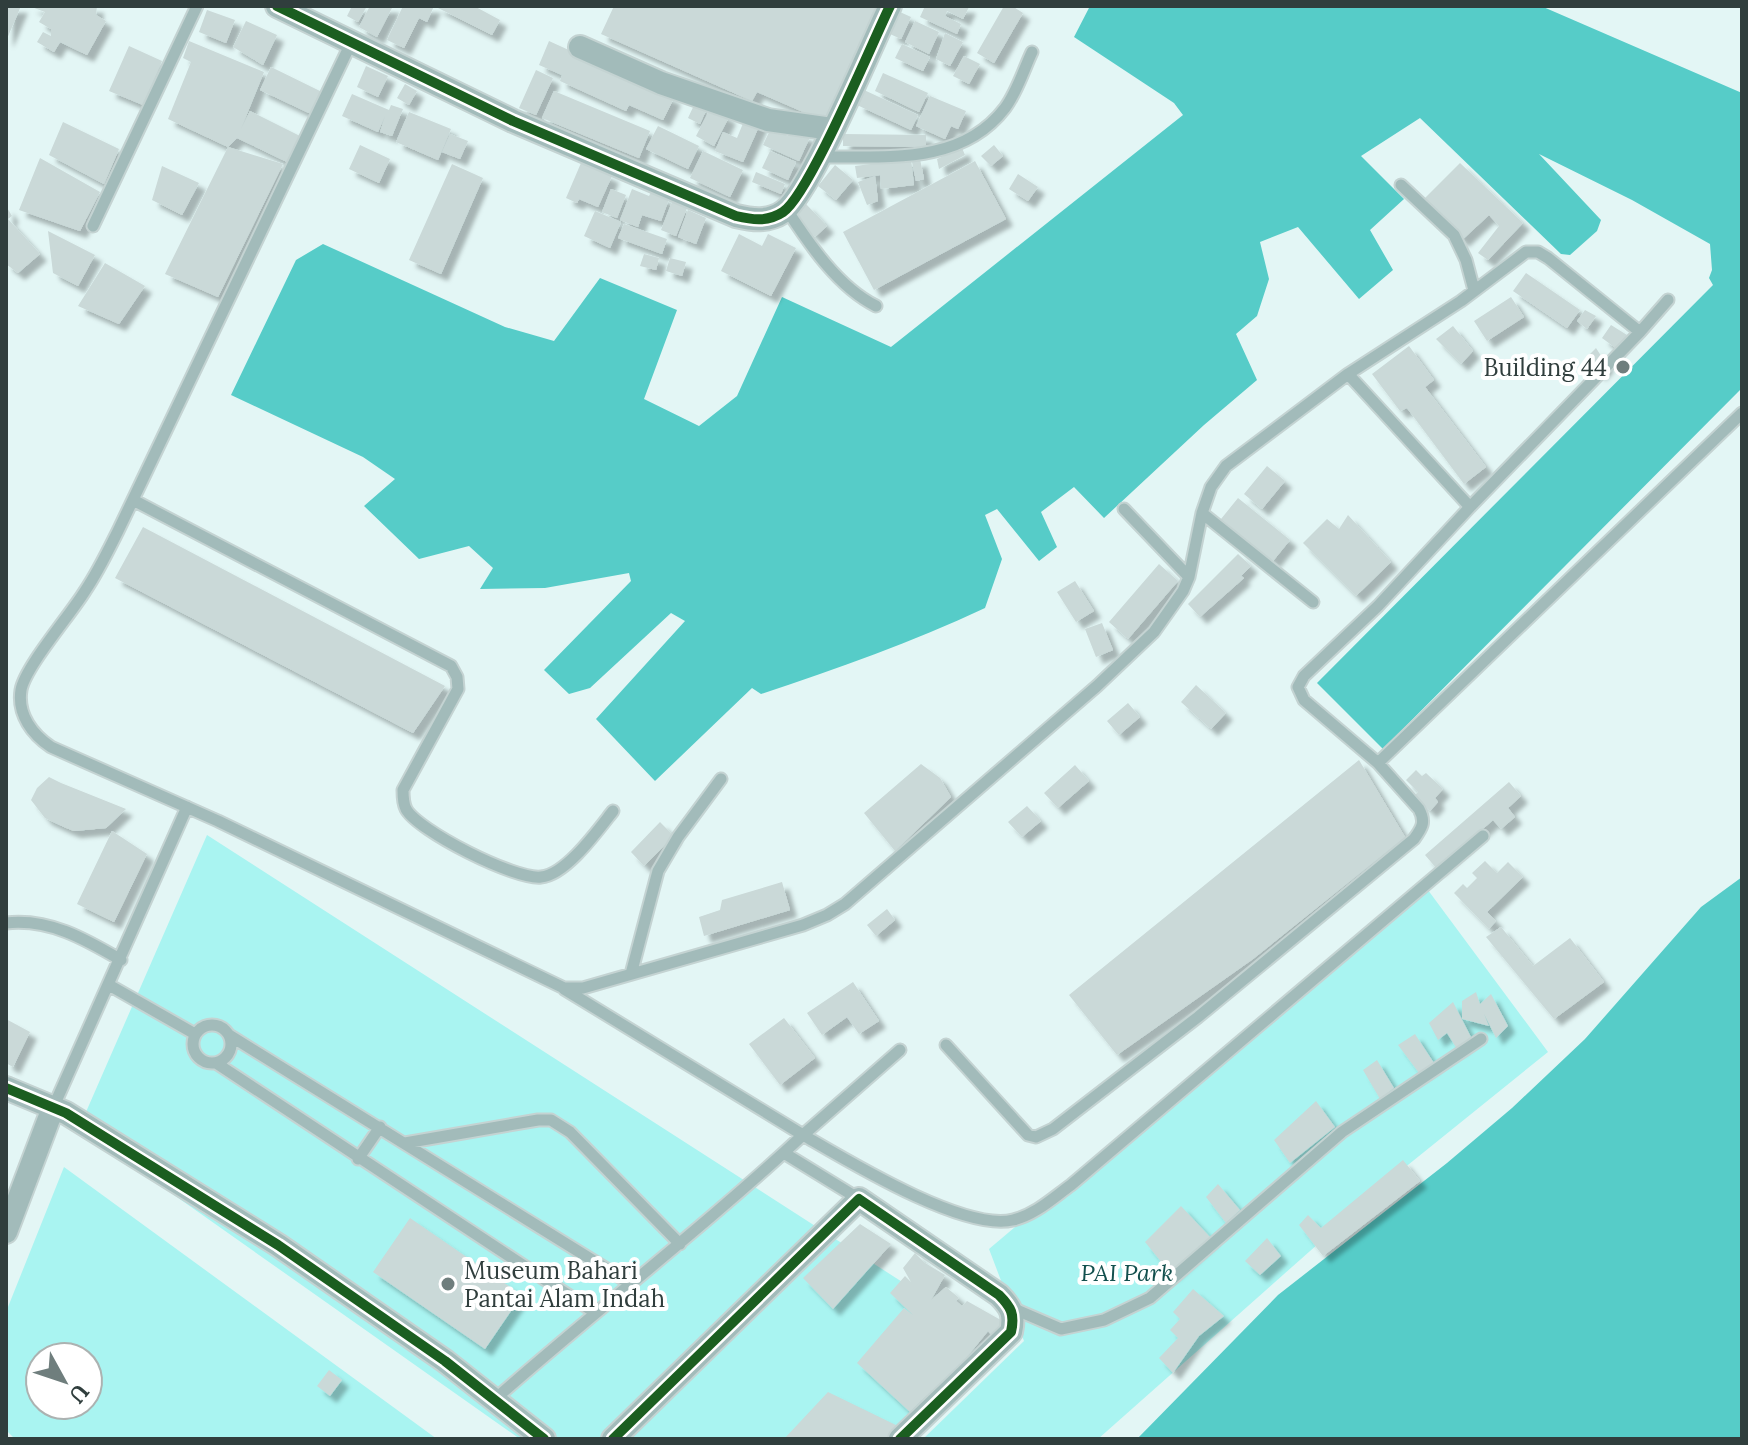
<svg xmlns="http://www.w3.org/2000/svg" width="1748" height="1445" font-family="Lora,serif">
  <style>
    .green { fill: #a9f4f1; fill-rule: evenodd }
    .water { fill: #56ccc8 }
    .building { fill: #cad9d8; filter: url(#shadow) }
    .lines { fill: none; stroke-linecap: round; stroke-linejoin: round }
    .lane-casing { stroke: #c4d3d2; stroke-width: 15 }
    .street-casing { stroke: #c4d3d2; stroke-width: 26 }
    .lane { stroke: #a2bbba; stroke-width: 11 }
    .street { stroke: #a2bbba; stroke-width: 22 }
    .cycleway-casing { stroke: #fff; stroke-width: 15 }
    .cycleway { stroke: #1b5e20; stroke-width: 10 }
    .poi-dot { fill: #6f7e7d; stroke: #fff; stroke-width: 3 }
    .labels { text-anchor: middle; dominant-baseline: central; stroke-width: 8; stroke-linejoin: round; paint-order: stroke }
    .poi-label { font-size: 24px; fill: #303e3d; stroke: #fff; text-anchor: end }
    .park-label { font-size: 24px; font-style: italic; fill: #13504e; stroke: #fff }
  </style>
  <defs>
    <filter id="shadow"><feDropShadow dx="7" dy="7" stdDeviation="2" flood-color="#0004"/></filter>
  </defs>
  <rect width="100%" height="100%" fill="#e3f6f5"/>
  <path class="green" d="M207 835 980 1332 888 1439H520L79 1128Z
    M1422 882 1548 1052 1398 1173 1098 1439H923L1024 1341 989 1249Z
    M64 1167 437 1439H15L6 1430V1312ZM40 1357H88V1405H40Z"/>
  <path class="water" d="M1090 6H1541L1742 93V388L1383 749 1317 683 1713 285 1709 278 1712 270 1710 244 1632 200 1539 154 1601 220 1597 231 1570 255 1561 254 1420 118 1361 156 1404 199 1370 230 1393 270 1359 299 1298 227 1260 242 1269 279 1257 316 1236 334 1257 380 1204 425 1104 518 1074 487 1041 512 1057 547 1039 561 997 509 985 515 1002 559 985 608C912 642 837 669 761 694L752 688 655 781 596 719 685 621 671 613 590 688 569 694 544 670 631 581 629 573 545 588 480 589 493 568 469 546 419 559 364 506 395 479 363 457 231 395 296 260 323 244 505 327 554 341 600 278 677 310 644 399 699 426 737 396 782 297 891 347 1183 115 1174 103 1074 37Z
    M1742 877V1439H1137L1278 1295 1447 1163 1512 1108 1585 1039 1701 907Z"/>
  <path class="building" d="M6 6H21L6 41Z
    M29 6H97L96 15 106 21 87 55 60 42 54 52 37 42 43 32 51 36V29L39 22 45 12Z
    M352 6H367L358 22 347 16Z
    M370 6H393L377 37 359 27Z
    M403 6H474L500 20 492 35 434 6 427 22 419 18 404 48 387 40Z
    M614 6H876L824 121 757 92 752 101 601 34Z
    M925 6H966L969 7 963 19 947 11 945 16 961 24 957 34 920 17Z
    M1004 6H1012L1023 13 994 63 977 53Z
    M207 10 235 20 226 43 199 32Z
    M900 12 911 17 901 39 890 34Z
    M246 21 277 35 263 65 233 47Z
    M915 21 939 32 929 54 905 42Z
    M945 33 963 42 950 66 936 59Z
    M189 41 264 72 241 129 250 111 300 136 287 162 237 138 228 147 168 119 191 62 183 58Z
    M549 41 674 98 663 120 629 105 626 111 560 81 562 75 539 65Z
    M902 44 930 57 923 71 895 58Z
    M129 46 162 61 143 105 109 91Z
    M964 56 980 64 969 84 953 76Z
    M366 66 388 76 378 97 357 87Z
    M271 67 322 92 311 114 260 90Z
    M536 70 553 78 536 115 519 108Z
    M883 73 928 93 919 112 875 91Z
    M405 84 417 91 409 105 397 98Z
    M864 90 918 115 911 130 857 105Z
    M554 91 650 131 639 158 542 118Z
    M352 94 389 110 391 105 403 109 392 136 380 132 385 116 378 132 342 116Z
    M930 96 966 111 958 129 951 126 945 139 916 126Z
    M695 103 707 108 700 124 688 118Z
    M711 107 729 117 714 146 696 136Z
    M409 112 451 129 438 160 396 142Z
    M746 116 761 122 743 162 715 151 723 132 737 138Z
    M63 122 119 149 104 184 49 155Z
    M658 126 699 146 688 169 646 149Z
    M771 128 788 136 791 129 810 137 799 161 763 145Z
    M450 134 468 141 460 159 442 152Z
    M843 134 926 135V147L843 146Z
    M360 145 390 159 379 183 349 169Z
    M994 145 1003 156 991 166 981 156Z
    M228 147 283 164 218 297 165 274Z
    M962 148 965 155 939 169 937 159Z
    M703 151 743 170 730 197 690 178Z
    M770 151 796 162 788 180 762 168Z
    M40 158 100 192 80 231 19 210Z
    M911 159 914 185 881 189 880 175 857 178 855 166Z
    M920 159 924 179 916 181 912 162Z
    M975 161 1006 219 874 290 843 232Z
    M581 163 612 176 598 207 579 199 577 203 566 198Z
    M1460 163 1523 223 1488 260 1478 253 1499 226 1489 215 1462 240 1422 201Z
    M452 164 483 178 441 274 409 260Z
    M835 165 853 180 836 200 818 186Z
    M162 166 199 183 182 215 152 200Z
    M756 172 785 184 781 194 752 182Z
    M1018 174 1038 187 1028 201 1009 189Z
    M875 176 878 201 867 205 858 182Z
    M611 189 626 195 617 218 602 212Z
    M632 189 649 196 651 192 669 199 661 221 642 215 638 227 620 220Z
    M672 202 687 208 676 236 661 230Z
    M806 204 827 226 815 237 794 216Z
    M6 206 12 216 8 219 40 254 18 273 6 264Z
    M688 210 706 218 696 244 678 237Z
    M595 211 621 222 610 248 584 236Z
    M624 224 667 239 662 254 618 238Z
    M48 231 95 255 78 286 53 273Z
    M739 234 762 246 768 234 796 248 771 296 721 271Z
    M644 254 659 258 656 270 640 266Z
    M670 258 686 262 682 276 666 271Z
    M105 263 145 286 119 324 78 306Z
    M1526 273 1580 310 1567 328 1513 291Z
    M1511 297 1524 317 1487 341 1474 321Z
    M1585 310 1596 316 1587 329 1577 321Z
    M1611 325 1627 335 1617 349 1602 338Z
    M1453 326 1473 351 1461 364 1436 339Z
    M1409 346 1434 380 1425 387 1486 467 1464 484 1407 408 1400 411 1372 374Z
    M1596 348 1607 365 1599 374 1586 358Z
    M1267 466 1285 481 1262 509 1244 494Z
    M1238 498 1290 540 1273 561 1221 519Z
    M1348 515 1391 562 1356 596 1303 543 1327 519 1339 529Z
    M143 527 445 686 413 733 115 578Z
    M1238 554 1251 566 1241 576 1244 578 1200 617 1188 604Z
    M1159 564 1178 581 1128 639 1109 622Z
    M1075 581 1094 611 1076 622 1057 592Z
    M1102 623 1113 650 1096 657 1085 629Z
    M1196 685 1226 713 1211 729 1181 702Z
    M1128 703 1140 717 1119 735 1107 721Z
    M1359 760 1405 837 1253 959 1117 1055 1069 995Z
    M921 764 940 778 951 797 895 851 864 813Z
    M1075 765 1089 781 1058 808 1044 793Z
    M1416 770 1422 776 1426 773 1443 789 1435 798 1438 802 1430 811 1414 796 1418 792 1406 780Z
    M49 777 61 783 126 809 106 828 74 831 64 827 45 818 31 800 37 788Z
    M1509 782 1521 796 1508 808 1515 817 1501 829 1493 820 1437 869 1425 855Z
    M1027 806 1041 821 1022 837 1008 822Z
    M660 822 674 836 644 866 631 852Z
    M112 831 147 854 114 922 77 904Z
    M1485 861 1497 873 1508 862 1523 877 1487 912 1496 921 1489 929 1454 893 1463 884 1467 888 1477 878 1472 873Z
    M782 882 790 910 704 936 699 917 720 910 722 900Z
    M887 909 895 920 876 936 867 925Z
    M1501 927 1533 966 1570 938 1604 982 1554 1019 1486 937Z
    M853 982 879 1021 859 1034 847 1017 822 1035 807 1013Z
    M1476 992 1480 1004 1491 994 1508 1026 1496 1038 1484 1014 1489 1026 1462 1019V1001Z
    M1453 1002 1471 1037 1457 1049 1447 1033 1438 1040 1429 1023Z
    M784 1018 815 1058 780 1085 749 1044Z
    M6 1019 30 1032 13 1067 6 1063Z
    M1415 1034 1434 1063 1419 1073 1398 1045Z
    M1377 1060 1394 1088 1380 1099 1363 1070Z
    M1316 1101 1335 1127 1290 1163 1274 1140Z
    M1403 1160 1420 1181 1323 1256 1299 1225 1308 1215 1321 1228Z
    M1218 1184 1240 1210 1226 1223 1206 1197Z
    M1181 1206 1211 1238 1171 1274 1145 1242Z
    M410 1218 522 1295 485 1349 373 1272Z
    M860 1224 891 1244 833 1309 803 1278Z
    M1267 1238 1281 1256 1260 1275 1245 1261Z
    M915 1253 925 1263 945 1275 931 1300 946 1287 959 1298 956 1301 962 1306 967 1301 1006 1323 995 1339 988 1331 962 1363 969 1370 937 1401 927 1395 910 1412 857 1363 904 1308 913 1315 890 1293 905 1276 911 1282 903 1268Z
    M1193 1289 1224 1316 1199 1336 1173 1373 1159 1358 1178 1338 1170 1330 1180 1319 1173 1312Z
    M329 1370 342 1380 330 1396 317 1386Z
    M828 1392 900 1427 888 1439H784Z"/>
  <g class="lines">
    <defs>
      <path id="lane" d="M352 41 118 531C108 551 98 572 85 591 71 614 25 667 21 690 17 715 33 735 51 747L218 821 564 988H583L803 925 827 915 845 904 1097 686 1154 632 1183 591 1189 577 1202 513 1211 487 1226 466 1348 374 1461 301 1526 252H1538L1548 258 1640 332
        M820 157C884 156 961 166 1005 108 1017 92 1024 69 1032 52
        M1401 185 1454 235 1466 260 1474 290
        M787 210C810 245 838 287 876 306
        M93 226 197 6
        M1348 374 1470 507 1378 606 1304 676 1298 687 1304 700 1378 763 1742 413
        M133 500 451 666 457 677 458 689 403 790C403 797 403 803 406 809 418 831 515 880 541 877 566 875 598 830 613 811
        M1470 507 1640 332 1668 300
        M1124 509 1189 577
        M1202 513 1313 602
        M6 923C49 918 85 939 121 960
        M631 974 658 871 678 837 721 779
        M109 985 195 1034
        M564 989 803 1135 900 1050
        M193 1044a19 19 0 1 1 38 0a19 19 0 1 1-38 0Z
        M229 1035 631 1284
        M946 1045 1028 1135 1036 1137 1053 1129 1198 1017 1414 839C1422 828 1426 822 1419 809L1378 763
        M216 1063 594 1312
        M53 1108 187 807
        M405 1143 538 1120H551L570 1132 680 1244
        M784 1153 859 1199
        M358 1159 380 1127
        M1012 1308 1061 1329 1104 1320 1150 1298 1342 1132 1481 1039
        M494 1400C596 1310 703 1228 803 1135 848 1161 964 1232 1013 1220 1035 1215 1053 1198 1071 1185L1483 836"/>
      <path id="street" d="M277 6 513 121 736 216C753 220 768 222 783 212 809 195 872 43 890 6
        M580 47 661 83 768 120 832 129
        M6 1088 66 1113 278 1245 445 1361 544 1439
        M6 1232 53 1108
        M613 1439 859 1199 999 1295C1011 1307 1015 1314 1011 1332L900 1439"/>
    </defs>
    <use href="#lane" class="lane-casing"/>
    <use href="#street" class="street-casing"/>
    <use href="#lane" class="lane"/>
    <use href="#street" class="street"/>
    <defs>
      <path id="cycleway" d="M277 6 513 121 736 216C753 220 768 222 783 212 809 195 872 43 890 6
        M6 1088 66 1113 278 1245 445 1361 544 1439
        M613 1439 859 1199 999 1295C1011 1307 1015 1314 1011 1332L900 1439"/>
    </defs>
    <use href="#cycleway" class="cycleway-casing"/>
    <use href="#cycleway" class="cycleway"/>
  </g>
  <g class="poi-dot">
    <circle cx="1623" cy="367" r="8"/>
    <circle cx="448" cy="1284" r="8"/>
  </g>
  <g class="labels">
    <g class="poi-label">
      <text x="1607" y="367">Building 44</text>
      <text x="464" y="1270" text-anchor="start">Museum Bahari<tspan x="464" dy="28">Pantai Alam Indah</tspan></text>
    </g>
    <g class="park-label">
      <text x="1127" y="1272">PAI Park</text>
    </g>
  </g>
  <rect width="1748" height="1445" fill="none" stroke="#303e3d" stroke-width="16"/>
  <g transform="translate(64 1381) rotate(130)"><circle r="38" fill="#ffffff" stroke="#acb2b1" stroke-width="2"/>
  <path d="M0-6L14 30L0 20L-14 30Z" fill="#6f7e7d"/>
  <text y="-12" font-size="22" font-weight="bold" text-anchor="middle" fill="#303e3d">U</text>
  </g>
</svg>
